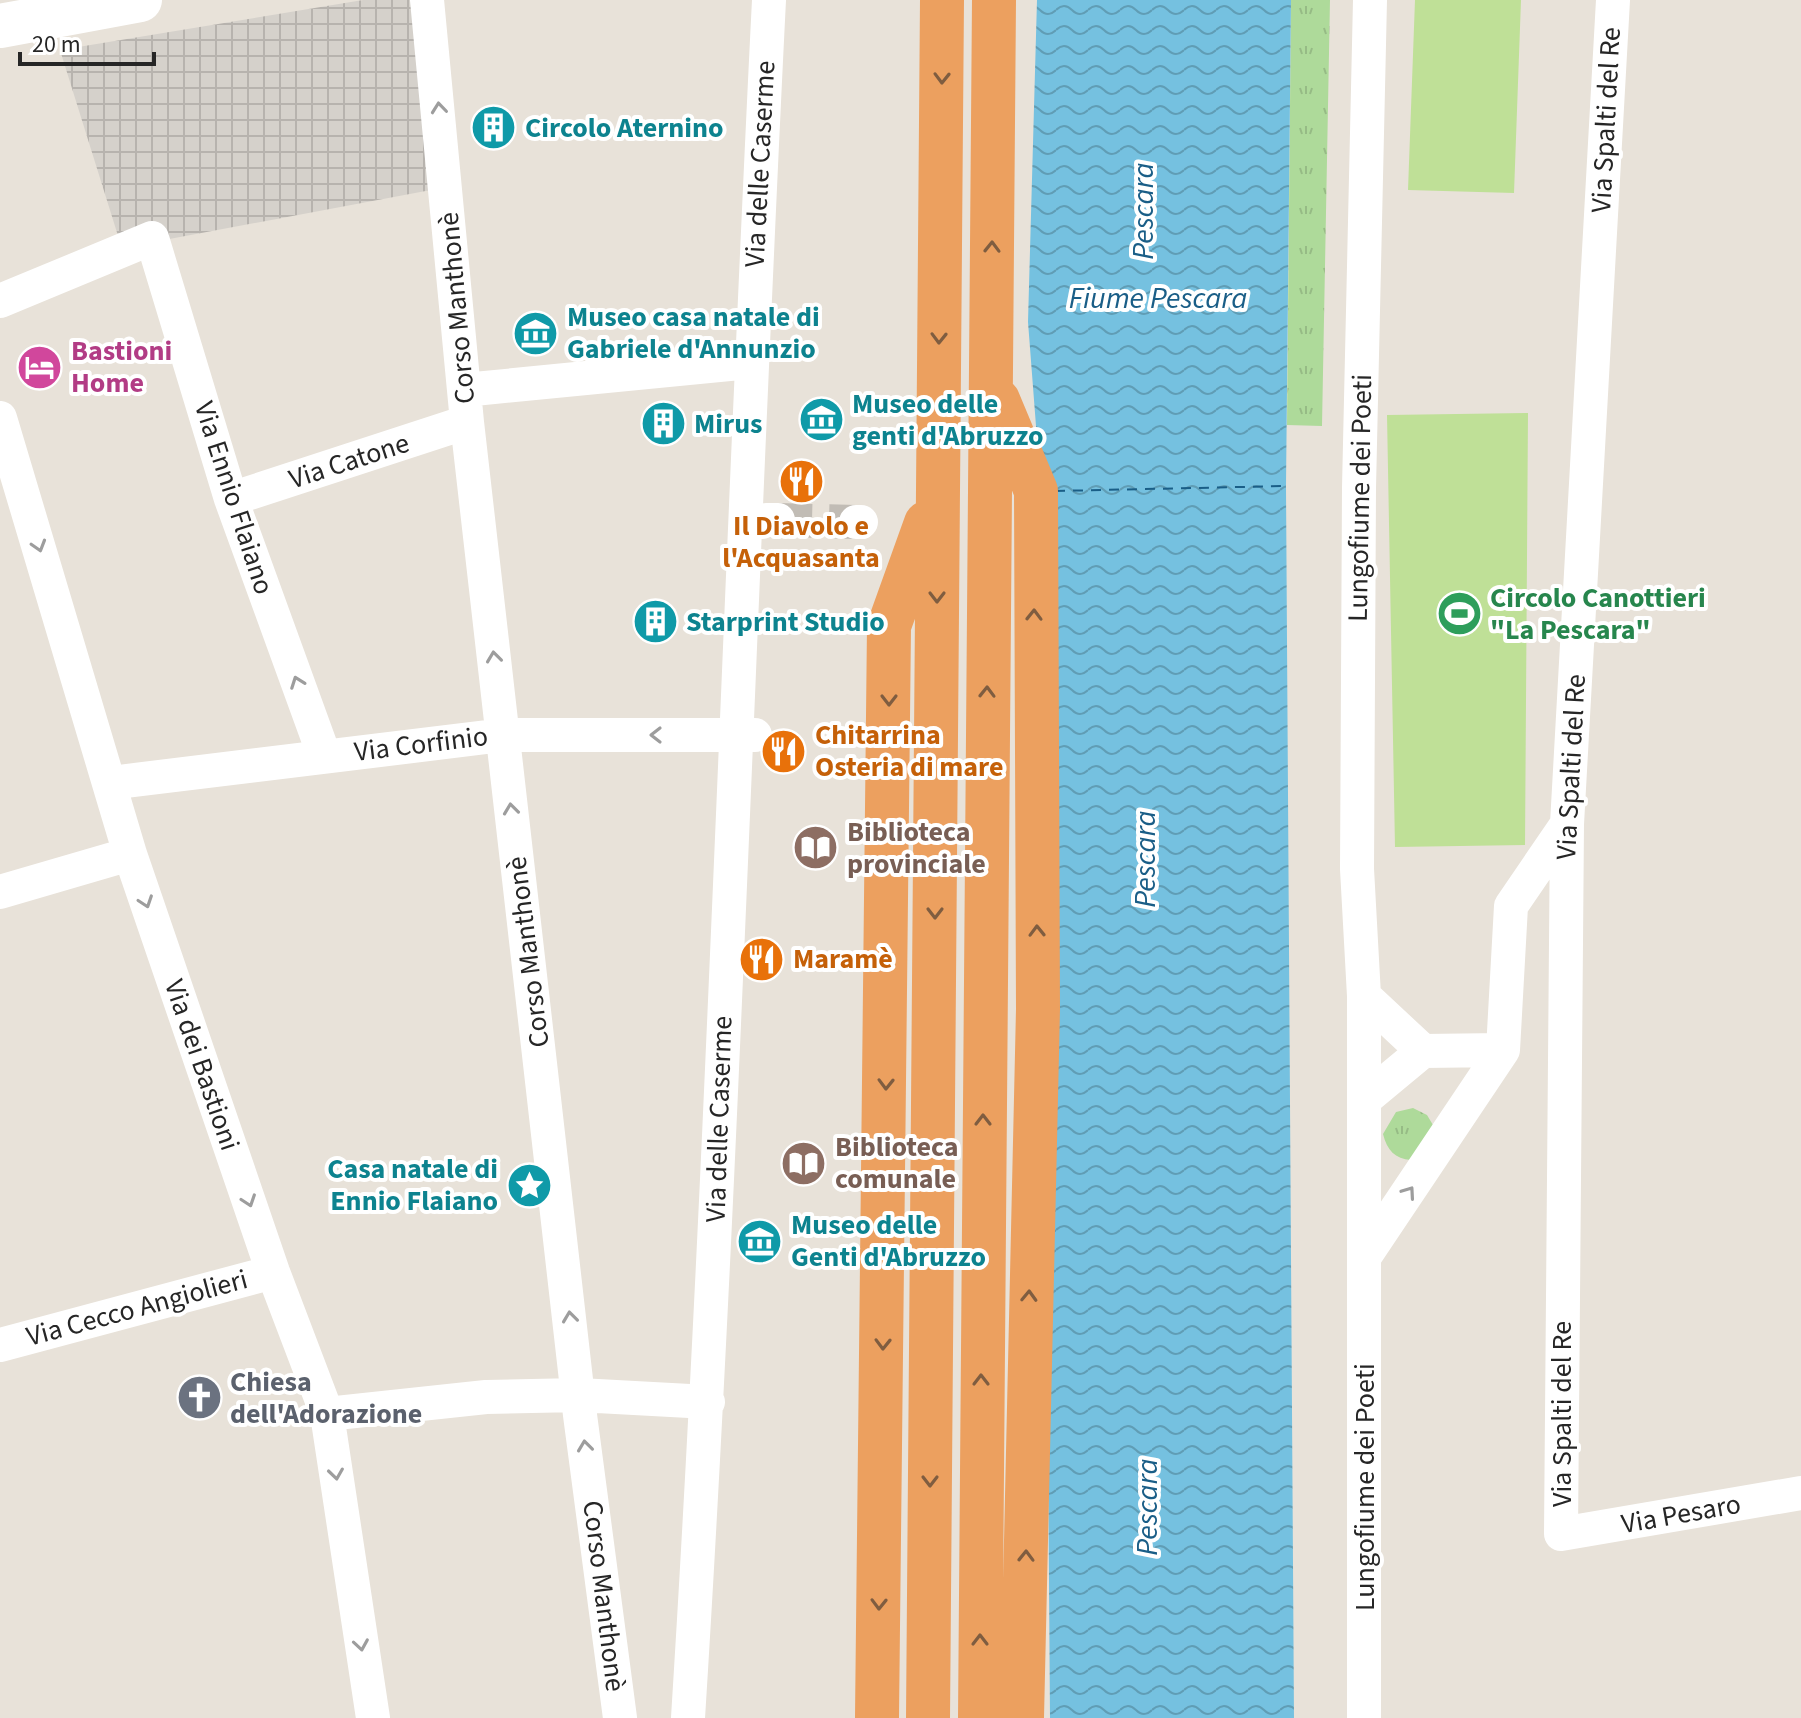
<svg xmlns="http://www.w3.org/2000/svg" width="1801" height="1718" font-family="'Source Sans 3',sans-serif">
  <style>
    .grass { fill: url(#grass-tufts) }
    .pitch { fill: #bfe097 }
    .plaza { fill: url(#plaza-grid) }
    .water { fill: url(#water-waves) }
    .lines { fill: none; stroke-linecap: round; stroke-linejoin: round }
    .ferry { stroke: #1a5e87; stroke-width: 2; stroke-dasharray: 10 8; stroke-linecap: butt }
    .street-tunnel { stroke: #c1bcb5; stroke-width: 34; stroke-dasharray: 34 17; stroke-linecap: butt }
    .street { stroke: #fff; stroke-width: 34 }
    .secondary { stroke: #fff; stroke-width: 44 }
    .highway { stroke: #eca05f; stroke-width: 44 }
    .oneway { stroke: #7f5d40 }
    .oneway2 { stroke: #9d9d9d }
    .labels { text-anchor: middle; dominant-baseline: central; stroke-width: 8; stroke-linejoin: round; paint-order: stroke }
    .street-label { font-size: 28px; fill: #262626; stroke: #fff }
    .culture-label { font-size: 28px; font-weight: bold; fill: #0d838f; stroke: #fff; text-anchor: start }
    .hotel-label { font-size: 28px; font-weight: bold; fill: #b23c85; stroke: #fff; text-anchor: start }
    .food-label { font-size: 28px; font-weight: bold; fill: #c56008; stroke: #fff; text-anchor: start }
    .leisure-label { font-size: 28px; font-weight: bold; fill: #27864d; stroke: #fff; text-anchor: start }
    .education-label { font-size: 28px; font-weight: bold; fill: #785e54; stroke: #fff; text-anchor: start }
    .worship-label { font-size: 28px; font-weight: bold; fill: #5b616d; stroke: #fff; text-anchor: start }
    .water-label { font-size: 30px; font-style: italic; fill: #1a5e87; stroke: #fff }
  </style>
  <defs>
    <pattern id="grass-tufts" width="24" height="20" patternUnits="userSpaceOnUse" patternTransform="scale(2)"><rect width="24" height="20" fill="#aeda9a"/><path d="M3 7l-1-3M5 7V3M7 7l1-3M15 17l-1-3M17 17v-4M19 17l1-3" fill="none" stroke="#96bb85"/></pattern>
    <pattern id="plaza-grid" width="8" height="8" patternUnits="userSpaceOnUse" patternTransform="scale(2)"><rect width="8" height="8" fill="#d5d1cb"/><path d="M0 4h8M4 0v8" fill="none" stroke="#b7b3ae"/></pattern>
    <pattern id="water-waves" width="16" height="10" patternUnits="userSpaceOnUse" patternTransform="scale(2)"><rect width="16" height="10" fill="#75c1e0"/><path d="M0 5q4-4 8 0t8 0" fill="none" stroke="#609db5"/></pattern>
  </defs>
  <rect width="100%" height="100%" fill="#e8e2d9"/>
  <path class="grass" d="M1291 0H1330L1322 426 1287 425Z
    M1413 1108 1427 1115 1436 1130 1411 1160C1395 1159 1387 1150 1383 1134L1396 1112Z"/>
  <path class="pitch" d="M1415 0H1521L1514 193 1408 190Z
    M1528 413 1525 845 1395 847 1387 415Z"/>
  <path class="plaza" d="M363 0H434L447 187 164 240 124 255 60 50Z"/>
  <path class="water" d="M1037 0H1291L1286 486 1294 1718H1050L1041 491 1028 322Z"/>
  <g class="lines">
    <path class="ferry" d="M1055 491 1286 486"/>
    <path class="street-tunnel" d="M778 520 856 522"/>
    <path class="street" d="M427 0 467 422 580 1415 620 1718
      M1613 0 1567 824 1561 1534 1801 1493
      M0 301 152 238 231 499 324 755
      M464 390 750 362
      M0 418 130 854 273 1272 327 1414 373 1718
      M231 499 467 422
      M766 520H778
      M856 522H861
      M110 783 503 735H755
      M0 892 130 854
      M1364 996 1423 1051
      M1364 1100 1423 1051 1503 1050
      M1365 1256 1503 1050 1511 906 1567 824
      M0 1345 273 1272
      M327 1414 486 1397 579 1395 708 1402
      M688 1718C724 1146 740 573 769 0
      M1364 1718V996L1357 869 1359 488 1370 0"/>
    <path class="secondary" d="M0 26 140 0"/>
    <path class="highway" d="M998 400 1036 491 1038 1009 1022 1718
      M877 1718 889 626 926 523
      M928 1718 942 0
      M980 1718 994 0"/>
  </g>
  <defs><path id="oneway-chevron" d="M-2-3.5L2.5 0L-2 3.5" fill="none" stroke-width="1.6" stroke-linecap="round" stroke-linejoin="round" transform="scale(2)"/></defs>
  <g class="oneway">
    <use href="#oneway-chevron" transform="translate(942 78) rotate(91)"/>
    <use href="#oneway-chevron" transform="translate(992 247) rotate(-89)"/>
    <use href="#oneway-chevron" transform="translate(939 338) rotate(91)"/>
    <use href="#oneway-chevron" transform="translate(937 597) rotate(90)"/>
    <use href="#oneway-chevron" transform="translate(1034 615) rotate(-89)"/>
    <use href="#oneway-chevron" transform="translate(987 692) rotate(-89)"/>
    <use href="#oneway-chevron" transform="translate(889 700) rotate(90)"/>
    <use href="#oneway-chevron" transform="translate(935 913) rotate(90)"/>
    <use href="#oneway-chevron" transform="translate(1037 931) rotate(-91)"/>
    <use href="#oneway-chevron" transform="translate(886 1084) rotate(91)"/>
    <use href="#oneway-chevron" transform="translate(983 1120) rotate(-90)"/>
    <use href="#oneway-chevron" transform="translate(1029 1296) rotate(-88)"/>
    <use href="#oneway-chevron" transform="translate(883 1344) rotate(91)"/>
    <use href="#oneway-chevron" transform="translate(981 1380) rotate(-90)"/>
    <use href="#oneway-chevron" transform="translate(930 1481) rotate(90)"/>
    <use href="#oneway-chevron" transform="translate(1026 1556) rotate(-89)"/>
    <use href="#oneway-chevron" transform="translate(879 1604) rotate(91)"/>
    <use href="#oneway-chevron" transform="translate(980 1640) rotate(-90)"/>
  </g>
  <g class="oneway2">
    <use href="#oneway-chevron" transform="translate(439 108) rotate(-96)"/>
    <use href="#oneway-chevron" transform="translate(39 546) rotate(73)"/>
    <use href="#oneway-chevron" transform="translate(494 657) rotate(-97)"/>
    <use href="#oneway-chevron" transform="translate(297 682) rotate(-110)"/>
    <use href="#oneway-chevron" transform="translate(656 735) rotate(180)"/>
    <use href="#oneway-chevron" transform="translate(511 809) rotate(-97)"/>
    <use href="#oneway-chevron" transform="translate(146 902) rotate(71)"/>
    <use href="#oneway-chevron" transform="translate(1409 1192) rotate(-55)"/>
    <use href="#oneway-chevron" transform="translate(249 1201) rotate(71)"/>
    <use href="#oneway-chevron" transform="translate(570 1317) rotate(-97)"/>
    <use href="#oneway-chevron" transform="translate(585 1446) rotate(-97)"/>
    <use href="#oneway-chevron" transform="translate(336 1474) rotate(82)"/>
    <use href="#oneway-chevron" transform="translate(361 1645) rotate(81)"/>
  </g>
  <defs>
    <symbol id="building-disc" viewBox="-11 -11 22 22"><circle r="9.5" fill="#0f9aa8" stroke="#fff"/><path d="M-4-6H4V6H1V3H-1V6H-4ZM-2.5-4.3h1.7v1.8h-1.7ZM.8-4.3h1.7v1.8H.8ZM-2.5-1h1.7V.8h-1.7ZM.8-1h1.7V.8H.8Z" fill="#fff"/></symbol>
    <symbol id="museum-disc" viewBox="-11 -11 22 22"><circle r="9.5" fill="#0f9aa8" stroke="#fff"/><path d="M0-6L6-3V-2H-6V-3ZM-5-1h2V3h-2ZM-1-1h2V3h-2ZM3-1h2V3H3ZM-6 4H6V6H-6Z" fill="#fff"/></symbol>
    <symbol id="hotel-disc" viewBox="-11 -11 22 22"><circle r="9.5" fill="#d1479c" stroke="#fff"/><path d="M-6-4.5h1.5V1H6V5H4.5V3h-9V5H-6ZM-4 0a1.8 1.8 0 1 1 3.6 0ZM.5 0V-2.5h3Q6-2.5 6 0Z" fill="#fff"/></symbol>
    <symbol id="restaurant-disc" viewBox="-11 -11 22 22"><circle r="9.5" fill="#e8710a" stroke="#fff"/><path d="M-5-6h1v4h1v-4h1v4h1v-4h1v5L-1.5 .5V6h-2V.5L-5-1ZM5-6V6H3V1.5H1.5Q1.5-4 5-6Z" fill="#fff"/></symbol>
    <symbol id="stadium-disc" viewBox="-11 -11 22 22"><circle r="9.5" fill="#2e9e5b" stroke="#fff"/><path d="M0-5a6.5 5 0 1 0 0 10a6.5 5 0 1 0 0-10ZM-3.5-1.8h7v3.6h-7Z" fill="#fff"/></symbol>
    <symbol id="library-disc" viewBox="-11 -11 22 22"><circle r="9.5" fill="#8d6e63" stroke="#fff"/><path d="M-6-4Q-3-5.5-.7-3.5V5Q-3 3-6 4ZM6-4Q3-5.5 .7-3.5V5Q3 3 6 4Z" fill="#fff"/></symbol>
    <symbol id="sight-disc" viewBox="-11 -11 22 22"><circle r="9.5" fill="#0f9aa8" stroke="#fff"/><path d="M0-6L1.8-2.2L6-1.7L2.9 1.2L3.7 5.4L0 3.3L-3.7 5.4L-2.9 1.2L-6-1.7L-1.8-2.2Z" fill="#fff"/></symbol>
    <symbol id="church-disc" viewBox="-11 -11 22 22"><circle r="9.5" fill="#6b7280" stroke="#fff"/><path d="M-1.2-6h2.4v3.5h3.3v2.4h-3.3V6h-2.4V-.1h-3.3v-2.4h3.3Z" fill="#fff"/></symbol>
  </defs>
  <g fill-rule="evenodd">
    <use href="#building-disc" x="468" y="102" width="51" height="51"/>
    <use href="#museum-disc" x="510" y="308" width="51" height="51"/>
    <use href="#hotel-disc" x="14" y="342" width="51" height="51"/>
    <use href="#museum-disc" x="796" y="394" width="51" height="51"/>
    <use href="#building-disc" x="638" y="398" width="51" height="51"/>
    <use href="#restaurant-disc" x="776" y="456" width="51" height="51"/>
    <use href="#stadium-disc" x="1434" y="588" width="51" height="51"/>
    <use href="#building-disc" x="630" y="596" width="51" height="51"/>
    <use href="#restaurant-disc" x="758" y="726" width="51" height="51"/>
    <use href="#library-disc" x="790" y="822" width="51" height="51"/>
    <use href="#restaurant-disc" x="736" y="934" width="51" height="51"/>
    <use href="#library-disc" x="778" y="1138" width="51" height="51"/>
    <use href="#sight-disc" x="504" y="1160" width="51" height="51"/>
    <use href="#museum-disc" x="734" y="1216" width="51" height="51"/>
    <use href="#church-disc" x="174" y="1372" width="51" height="51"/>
  </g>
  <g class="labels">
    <g class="street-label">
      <text transform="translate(1606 120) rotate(-87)">Via Spalti del Re</text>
      <text transform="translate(760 164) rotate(-87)">Via delle Caserme</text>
      <text transform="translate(457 308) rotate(-95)">Corso Manthonè</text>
      <text transform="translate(349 461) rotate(-18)">Via Catone</text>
      <text transform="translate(234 498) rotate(72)">Via Ennio Flaiano</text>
      <text transform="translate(1360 498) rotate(-89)">Lungofiume dei Poeti</text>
      <text transform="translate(421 744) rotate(-7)">Via Corfinio</text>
      <text transform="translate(1571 767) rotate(-87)">Via Spalti del Re</text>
      <text transform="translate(528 952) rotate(-97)">Corso Manthonè</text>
      <text transform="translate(202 1065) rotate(71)">Via dei Bastioni</text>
      <text transform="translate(719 1119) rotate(-88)">Via delle Caserme</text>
      <text transform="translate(137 1308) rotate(-15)">Via Cecco Angiolieri</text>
      <text transform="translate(1562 1414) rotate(-90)">Via Spalti del Re</text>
      <text transform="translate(1365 1487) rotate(-90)">Lungofiume dei Poeti</text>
      <text transform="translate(1681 1514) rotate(-10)">Via Pesaro</text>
      <text transform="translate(604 1596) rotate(83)">Corso Manthonè</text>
    </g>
    <g class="culture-label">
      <text x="525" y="128">Circolo Aternino</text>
      <text x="567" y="317">Museo casa natale di<tspan x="567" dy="32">Gabriele d'Annunzio</tspan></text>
      <text x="852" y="404">Museo delle<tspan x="852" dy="32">genti d'Abruzzo</tspan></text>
      <text x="694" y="424">Mirus</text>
      <text x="686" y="622">Starprint Studio</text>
      <text x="498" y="1169" text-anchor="end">Casa natale di<tspan x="498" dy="32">Ennio Flaiano</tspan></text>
      <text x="791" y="1225">Museo delle<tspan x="791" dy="32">Genti d'Abruzzo</tspan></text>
    </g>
    <g class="hotel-label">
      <text x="71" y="351">Bastioni<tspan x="71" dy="32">Home</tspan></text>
    </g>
    <g class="food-label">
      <text x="801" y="526" text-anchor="middle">Il Diavolo e<tspan x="801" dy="32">l'Acquasanta</tspan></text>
      <text x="815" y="735">Chitarrina<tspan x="815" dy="32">Osteria di mare</tspan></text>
      <text x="793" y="959">Maramè</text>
    </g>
    <g class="leisure-label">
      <text x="1490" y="598">Circolo Canottieri<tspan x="1490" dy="32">"La Pescara"</tspan></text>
    </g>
    <g class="education-label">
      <text x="847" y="832">Biblioteca<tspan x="847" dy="32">provinciale</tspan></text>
      <text x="835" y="1147">Biblioteca<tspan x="835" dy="32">comunale</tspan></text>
    </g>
    <g class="worship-label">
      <text x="230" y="1382">Chiesa<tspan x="230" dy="32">dell'Adorazione</tspan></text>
    </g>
    <g class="water-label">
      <text transform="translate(1143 211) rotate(-90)">Pescara</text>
      <text x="1158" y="298">Fiume Pescara</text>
      <text transform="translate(1145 859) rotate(-90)">Pescara</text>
      <text transform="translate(1147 1507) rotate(-90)">Pescara</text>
    </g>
  </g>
  <path d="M20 52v12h134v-12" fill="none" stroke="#262626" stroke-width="4"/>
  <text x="32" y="52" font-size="24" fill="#262626" stroke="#ffffff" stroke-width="6" paint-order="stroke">20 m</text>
</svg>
